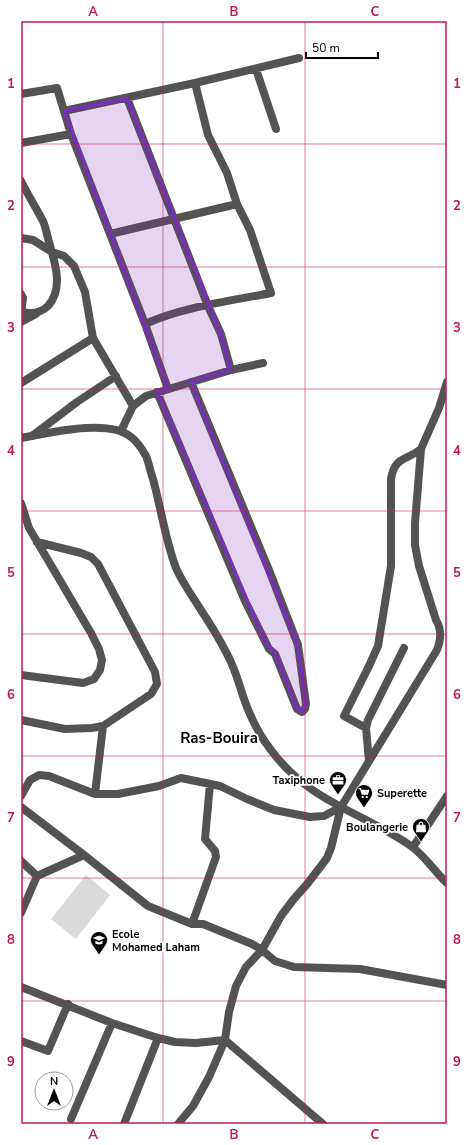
<svg xmlns="http://www.w3.org/2000/svg" width="468" height="1145" font-family="'Nunito Sans',sans-serif">
  <style>
    .green { fill: #dadada }
    .lines { fill: none; stroke-linecap: round; stroke-linejoin: round }
    .minor { stroke: #535353; stroke-width: 8 }
    .tertiary { stroke: #535353; stroke-width: 8 }
    .marked { fill: #7b2cbf; fill-opacity: 0.2; stroke: #7b2cbf; stroke-width: 3; stroke-linejoin: round }
    .grid { fill: none; stroke: #c2185b; stroke-width: 1; stroke-opacity: 0.55 }
    .labels { text-anchor: middle; dominant-baseline: central; stroke-width: 3.5; stroke-linejoin: round; paint-order: stroke }
    .poi-label { font-size: 11px; font-weight: bold; fill: #000; stroke: #fff; text-anchor: end }
    .district-label { font-size: 15px; font-weight: bold; fill: #000; stroke: #fff }
    .neatline { fill: none; stroke: #c2185b; stroke-width: 1.5 }
    .grid-label { font-size: 13px; text-anchor: middle; font-weight: bold; fill: #c2185b }
  </style>
  <rect width="100%" height="100%" fill="#fff"/>
  <path class="green" d="M86 875 110 895 76 939 51 919Z"/>
  <g class="lines">
    <path class="minor" d="M256 69 276 129
      M21 94 57 88 71 134 145 324 168 389
      M127 98 208 306 221 334 231 370
      M64 111 195 83 299 58
      M21 143 71 134
      M21 181C28 195 36 208 43 221 46 228 47 235 49 242 55 263 64 288 48 306 41 313 31 314 22 312
      M110 234 237 204
      M21 238 33 240 52 252 64 256 74 266 85 292 93 338 133 406
      M21 322 36 314
      M145 324C182 307 230 301 271 293L250 230 237 204 227 173 208 135 195 83
      M21 383 93 338
      M157 392 245 601 269 649 275 654 297 709 300 711 302 712 305 709 306 704 298 645 269 570 191 382
      M121 431 133 406 146 396 231 370 263 363
      M32 436 77 402 116 376
      M21 503 29 528 91 633 99 649 102 660 100 670 94 679 83 683 21 675
      M21 720 65 729 92 728 103 726 151 694 157 684 155 672 98 564 91 557 81 553 37 542
      M366 728 344 716 369 666 378 646 391 566V479C395 456 406 461 421 449
      M369 761 366 728 368 720 404 648
      M95 794 103 726
      M21 796 30 780 39 775 49 776 95 794H118L159 786 181 778 220 786 247 799 274 810 310 817 324 816 341 807
      M21 807 84 855 148 906 192 924H203L252 944 262 950 275 961 294 967 360 969 447 985
      M413 847 447 796
      M21 861 37 876
      M21 913 37 876 84 855
      M192 924 216 857 215 851 205 839 210 784
      M21 987 112 1023 158 1038 175 1042 196 1043 225 1040 209 1077 193 1106 178 1124
      M21 1041 48 1051 68 1004
      M71 1119 112 1023
      M124 1124 158 1038
      M323 1124 225 1040 229 1012 236 986 246 967 262 950 281 916 293 900 308 883 327 858 331 848 341 807 437 650C441 639 442 630 436 620L419 566 415 545V523L421 449 439 408 447 382"/>
    <path class="tertiary" d="M21 294 23 298 21 314
      M21 438C48 433 109 418 131 437 138 442 142 449 146 456 149 463 150 471 153 479 161 508 165 539 176 568 182 582 191 594 199 607 209 622 219 638 227 654 235 668 239 684 244 699 250 716 260 736 271 750 309 802 362 812 411 846 425 856 435 872 447 883"/>
  </g>
  <path class="marked" d="M127 98 221 334 231 370 191 382 298 645 306 704 303 711 297 709 275 654 264 640 157 392 168 389 64 111Z"/>
  <path class="grid" d="M163 21V1124M305 21V1124M21 144H447M21 267H447M21 389H447M21 511H447M21 634H447M21 756H447M21 878H447M21 1001H447"/>
  <defs>
    <symbol id="office-pin" viewBox="-11 -11 22 30"><path d="M0 17L-7.5 6A9.5 9.5 0 1 1 7.5 6Z" fill="#000" stroke="#fff"/><path d="M-6-3h4V-5.5h4V-3h4V5H-6ZM-1-4.5V-3h2v-1.5ZM-6 0V1H6V0Z" fill="#fff"/></symbol>
    <symbol id="supermarket-pin" viewBox="-11 -11 22 30"><path d="M0 17L-7.5 6A9.5 9.5 0 1 1 7.5 6Z" fill="#000" stroke="#fff"/><path d="M-6-5.5h2.5l.6 2H6L4.5 2H-2.5L-4.4-4H-6ZM-1.5 3.2a1.3 1.3 0 1 0 .1 0ZM3 3.2a1.3 1.3 0 1 0 .1 0Z" fill="#fff"/></symbol>
    <symbol id="shop-pin" viewBox="-11 -11 22 30"><path d="M0 17L-7.5 6A9.5 9.5 0 1 1 7.5 6Z" fill="#000" stroke="#fff"/><path d="M-5-2.5h2.3a2.7 3.5 0 0 1 5.4 0H5L5.5 6h-11ZM-1.5-2.5h3a1.5 2.3 0 0 0-3 0Z" fill="#fff"/></symbol>
    <symbol id="school-pin" viewBox="-11 -11 22 30"><path d="M0 17L-7.5 6A9.5 9.5 0 1 1 7.5 6Z" fill="#000" stroke="#fff"/><path d="M0-5L7-2L0 1L-7-2ZM-4 1L0 2.5L4 1V4Q0 6-4 4Z" fill="#fff"/></symbol>
  </defs>
  <g fill-rule="evenodd">
    <use href="#office-pin" x="328" y="770" width="20" height="27"/>
    <use href="#supermarket-pin" x="354" y="783" width="20" height="27"/>
    <use href="#shop-pin" x="411" y="817" width="20" height="27"/>
    <use href="#school-pin" x="89" y="930" width="20" height="27"/>
  </g>
  <g class="labels">
    <g class="poi-label">
      <text x="325" y="780">Taxiphone</text>
      <text x="377" y="793" text-anchor="start">Superette</text>
      <text x="408" y="827">Boulangerie</text>
      <text x="112" y="934" text-anchor="start">Ecole<tspan x="112" dy="13">Mohamed Laham</tspan></text>
    </g>
    <g class="district-label">
      <text x="219" y="738">Ras-Bouira</text>
    </g>
  </g>
  <rect width="468" height="1145" fill="none" stroke="#ffffff" stroke-width="44"/>
  <g transform="translate(54 1091)"><circle r="19" fill="#ffffff" stroke="#999999"/>
  <path d="M0-3L7 15L0 10L-7 15Z" fill="#000000"/>
  <text y="-6" font-size="11" font-weight="bold" text-anchor="middle" fill="#000000">N</text>
  </g>
  <path d="M306 52v6h72v-6" fill="none" stroke="#000000" stroke-width="2"/>
  <text x="312" y="52" font-size="12" fill="#000000" stroke="#ffffff" stroke-width="3" paint-order="stroke">50 m</text>
  <rect x="22" y="22" width="424" height="1101" class="neatline"/>
  <g class="grid-label">
    <text x="93" y="16">A</text>
    <text x="234" y="16">B</text>
    <text x="375" y="16">C</text>
    <text x="11" y="88">1</text>
    <text x="457" y="88">1</text>
    <text x="11" y="210">2</text>
    <text x="457" y="210">2</text>
    <text x="11" y="332">3</text>
    <text x="457" y="332">3</text>
    <text x="11" y="455">4</text>
    <text x="457" y="455">4</text>
    <text x="11" y="577">5</text>
    <text x="457" y="577">5</text>
    <text x="11" y="699">6</text>
    <text x="457" y="699">6</text>
    <text x="11" y="822">7</text>
    <text x="457" y="822">7</text>
    <text x="11" y="944">8</text>
    <text x="457" y="944">8</text>
    <text x="11" y="1066">9</text>
    <text x="457" y="1066">9</text>
    <text x="93" y="1139">A</text>
    <text x="234" y="1139">B</text>
    <text x="375" y="1139">C</text>
  </g>
</svg>
